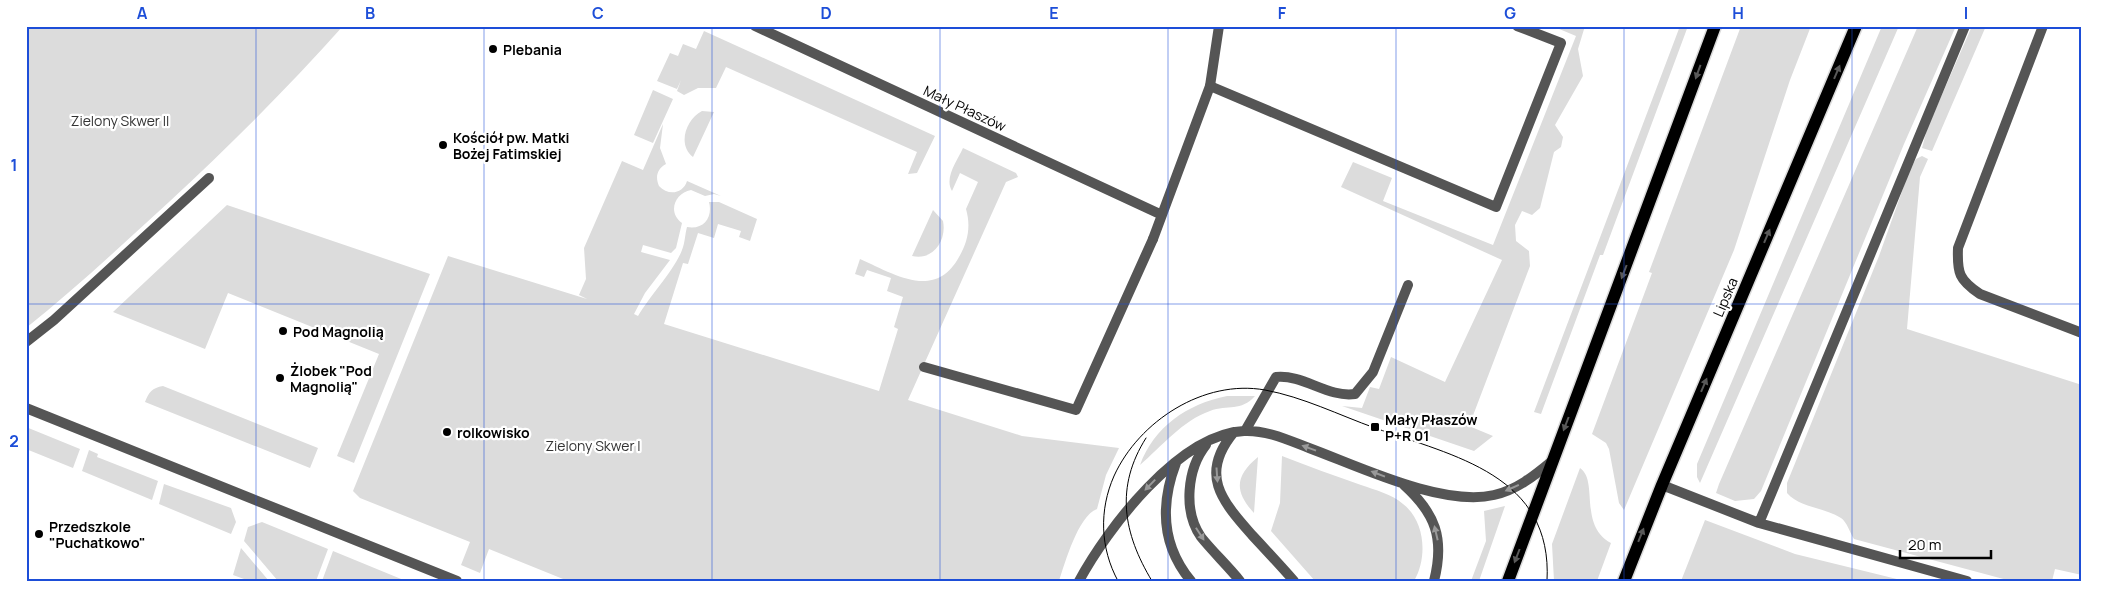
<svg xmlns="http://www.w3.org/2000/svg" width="2108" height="607" font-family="Manrope,sans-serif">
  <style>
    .green { fill: #dcdcdc }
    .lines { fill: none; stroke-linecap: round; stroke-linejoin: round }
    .primary-casing { stroke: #dbdbdb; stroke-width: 15 }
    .lane { stroke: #555; stroke-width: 10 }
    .street { stroke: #555; stroke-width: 10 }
    .primary { stroke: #000; stroke-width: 12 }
    .tram { stroke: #000; stroke-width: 1 }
    .oneway { fill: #595959 }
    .oneway2 { fill: #999 }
    .grid { fill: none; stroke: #1d4ed8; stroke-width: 1; stroke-opacity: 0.55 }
    .poi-dot { fill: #000; stroke: #fff; stroke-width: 2 }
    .labels { text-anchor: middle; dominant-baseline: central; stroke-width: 4.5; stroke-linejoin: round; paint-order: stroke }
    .poi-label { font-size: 14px; font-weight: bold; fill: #000; stroke: #fff; text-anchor: start }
    .street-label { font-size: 14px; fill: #000; stroke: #fff }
    .park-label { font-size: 14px; fill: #333; stroke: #fff }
    .neatline { fill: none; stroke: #1d4ed8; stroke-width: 2 }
    .grid-label { font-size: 16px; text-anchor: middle; font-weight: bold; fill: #1d4ed8 }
  </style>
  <rect width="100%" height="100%" fill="#fff"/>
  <path class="green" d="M26 26H343C288 88 229 146 169 202 122 245 76 288 26 328Z
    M1552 26H1585L1578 49 1583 76 1555 125 1563 137 1561 147 1554 152 1540 208 1532 215 1522 211 1515 225 1516 241 1529 251 1530 266 1469 426 1493 436 1474 451 1342 406 1362 408 1370 387 1379 389 1391 357 1445 382 1502 260 1341 187 1353 162 1392 178 1383 201 1493 245 1576 36Z
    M1680 26H1688L1603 255H1600L1541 414 1534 412Z
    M1741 26H1811L1790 80 1734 250 1624 510 1619 503 1609 449 1606 443 1592 434 1652 273 1649 272Z
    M1882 26H1899L1700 483 1697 477V464Z
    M1918 26H1956L1904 144 1761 491 1754 499 1735 501 1716 493 1719 484Z
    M1972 26H1986L1932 151 1922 148 1927 129Z
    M704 31 935 136 917 173 908 174 917 152 726 67 716 88H698L684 95 677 91 681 80 677 89 657 81 670 53 678 56 683 44 696 49Z
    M653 90 673 99 653 143 634 135Z
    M702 111 714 112 693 157C677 145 686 119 702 111Z
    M663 124 660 148 666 164C657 169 655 177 659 186 668 196 683 194 687 181L721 196 714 194 705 196 691 190C675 193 667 212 682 223L676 248 671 253 643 245 641 252 670 260 645 293 634 314 638 316C650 296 675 269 682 250 685 243 685 234 687 227 704 230 713 217 709 202H719L757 219 750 241 739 237 741 231 718 224 714 238 698 233 688 264 683 263 664 324 879 391 898 329 894 327 903 297 887 291 891 278 867 270 864 277 855 274 860 259C894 274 935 301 959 257 968 242 971 226 966 209L978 182 960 173 952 191C944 178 957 161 963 148L1016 173 1018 177 1006 182 908 400 1022 436 1119 448 1106 475 1097 509C1078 516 1065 563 1059 581H568L489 549 480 573 461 565 470 542 360 498 353 491 448 256 587 299 579 295 586 279 584 248 622 161 643 170Z
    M1922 156 1928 159 1920 177 1907 329 2082 385V575L2055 569 2052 581H2011L1854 539C1850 533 1847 522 1841 518 1824 507 1800 508 1787 493V483L1879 256 1910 169 1916 159Z
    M227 205 430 274 354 463 337 456 379 354 228 293 205 349 113 312Z
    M933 210 943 221C947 241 933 261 912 256Z
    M163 386 318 448 310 468 145 402C149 392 152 388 163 386Z
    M1227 396H1255C1241 412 1228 404 1210 411 1183 420 1161 447 1140 465 1154 427 1187 404 1227 396Z
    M26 427 80 449 73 468 26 449Z
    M89 450 98 454 97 457 158 481 152 500 82 471Z
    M1282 456C1308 466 1335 476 1361 485 1375 490 1392 494 1403 504 1425 521 1428 557 1414 581H1315L1271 531 1280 503Z
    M1258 457 1254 513C1234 491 1235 476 1258 457Z
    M1580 468C1599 481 1578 525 1611 543L1597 581H1554L1552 544Z
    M164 484 231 508 236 522 231 534 159 504Z
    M1505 506 1479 581H1471L1486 541 1484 511Z
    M1705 520 1795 554 1905 581H1681Z
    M262 522 328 549 316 581H278L244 541 248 527Z
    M241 548 269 581H244V579L233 575Z
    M333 551 406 581H322Z"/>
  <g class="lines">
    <defs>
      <path id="primary" d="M1508 581 1715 26
        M1624 581 1662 485 1856 26"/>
    </defs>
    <use href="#primary" class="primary-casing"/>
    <path class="lane" d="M2043 26 1958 248C1957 273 1959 280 1980 294L2082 333
      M1210 86 1496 207 1561 43 1517 26
      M26 342 54 320 209 178
      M924 367 1076 410 1153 239
      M1245 431 1276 377C1303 374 1328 398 1355 394L1373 372 1408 285
      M1234 432C1199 474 1221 500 1252 535 1266 550 1280 565 1294 581
      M1206 445C1187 469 1183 511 1201 537 1213 552 1228 566 1240 581
      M1176 463C1160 505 1162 546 1191 581
      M1404 485C1435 513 1445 538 1434 581
      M1662 485 1759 523 1967 581
      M1759 523 1965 26
      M1079 581C1107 529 1179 434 1244 431 1267 430 1288 440 1309 448 1358 466 1442 507 1494 495 1517 490 1535 475 1552 461"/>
    <path class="street" d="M755 26 1162 215
      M1153 239 1210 86 1219 26
      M26 408 457 581"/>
    <use href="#primary" class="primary"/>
    <path class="tram" d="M1146 438C1115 487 1123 533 1152 581
      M1118 581C1100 548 1099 510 1114 476 1139 421 1204 379 1265 390 1303 397 1339 415 1375 428 1454 456 1553 475 1547 581"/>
  </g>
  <defs><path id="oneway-solid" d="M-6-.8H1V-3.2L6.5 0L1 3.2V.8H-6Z" transform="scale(1.25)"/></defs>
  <g class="oneway">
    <use href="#oneway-solid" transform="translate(1698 72) rotate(110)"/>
    <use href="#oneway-solid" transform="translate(1837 72) rotate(-67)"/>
    <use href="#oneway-solid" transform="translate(1767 236) rotate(-67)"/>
    <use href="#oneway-solid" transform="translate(1624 272) rotate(111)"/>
    <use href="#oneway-solid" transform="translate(1704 385) rotate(-67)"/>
    <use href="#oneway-solid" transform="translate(1566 424) rotate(111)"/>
    <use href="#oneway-solid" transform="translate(1641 535) rotate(-68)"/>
    <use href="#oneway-solid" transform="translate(1517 556) rotate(111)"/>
  </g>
  <g class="oneway2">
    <use href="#oneway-solid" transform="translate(1309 448) rotate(-160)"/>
    <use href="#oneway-solid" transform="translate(1378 474) rotate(-159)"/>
    <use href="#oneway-solid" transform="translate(1217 475) rotate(86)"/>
    <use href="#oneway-solid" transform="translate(1150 485) rotate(134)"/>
    <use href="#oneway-solid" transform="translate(1512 488) rotate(156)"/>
    <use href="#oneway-solid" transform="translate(1436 533) rotate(-103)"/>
    <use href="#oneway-solid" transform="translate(1200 534) rotate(57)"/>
  </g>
  <path class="grid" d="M256 26V581M484 26V581M712 26V581M940 26V581M1168 26V581M1396 26V581M1624 26V581M1852 26V581M26 304H2082"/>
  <g class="poi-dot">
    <circle cx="493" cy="49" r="5"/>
    <circle cx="443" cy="145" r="5"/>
    <circle cx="283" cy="331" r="5"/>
    <circle cx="280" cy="378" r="5"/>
    <rect x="1370" y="422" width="10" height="10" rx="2.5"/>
    <circle cx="447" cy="432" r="5"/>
    <circle cx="39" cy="534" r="5"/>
  </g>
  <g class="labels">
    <g class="poi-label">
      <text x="503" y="49">Plebania</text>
      <text x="453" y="137">Kościół pw. Matki<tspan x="453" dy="16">Bożej Fatimskiej</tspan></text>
      <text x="293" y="331">Pod Magnolią</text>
      <text x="290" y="370">Żlobek "Pod<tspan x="290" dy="16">Magnolią"</tspan></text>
      <text x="1385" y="419">Mały Płaszów<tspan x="1385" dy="16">P+R 01</tspan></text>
      <text x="457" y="432">rolkowisko</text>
      <text x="49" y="526">Przedszkole<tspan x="49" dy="16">"Puchatkowo"</tspan></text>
    </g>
    <g class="street-label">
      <text transform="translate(965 108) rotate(25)">Mały Płaszów</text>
      <text transform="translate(1725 297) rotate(-67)">Lipska</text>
    </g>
    <g class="park-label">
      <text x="120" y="120">Zielony Skwer II</text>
      <text x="593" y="445">Zielony Skwer I</text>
    </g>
  </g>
  <rect width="2108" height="607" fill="none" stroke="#ffffff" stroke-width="55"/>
  <path d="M1900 550v8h91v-8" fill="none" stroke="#000000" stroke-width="2.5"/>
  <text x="1908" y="550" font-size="15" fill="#000000" stroke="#ffffff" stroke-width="4" paint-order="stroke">20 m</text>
  <rect x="28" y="28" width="2052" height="552" class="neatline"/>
  <g class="grid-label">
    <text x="142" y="19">A</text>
    <text x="370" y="19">B</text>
    <text x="598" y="19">C</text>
    <text x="826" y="19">D</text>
    <text x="1054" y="19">E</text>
    <text x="1282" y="19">F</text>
    <text x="1510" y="19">G</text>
    <text x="1738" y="19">H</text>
    <text x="1966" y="19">I</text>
    <text x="14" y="171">1</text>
    <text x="14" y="447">2</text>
  </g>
</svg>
